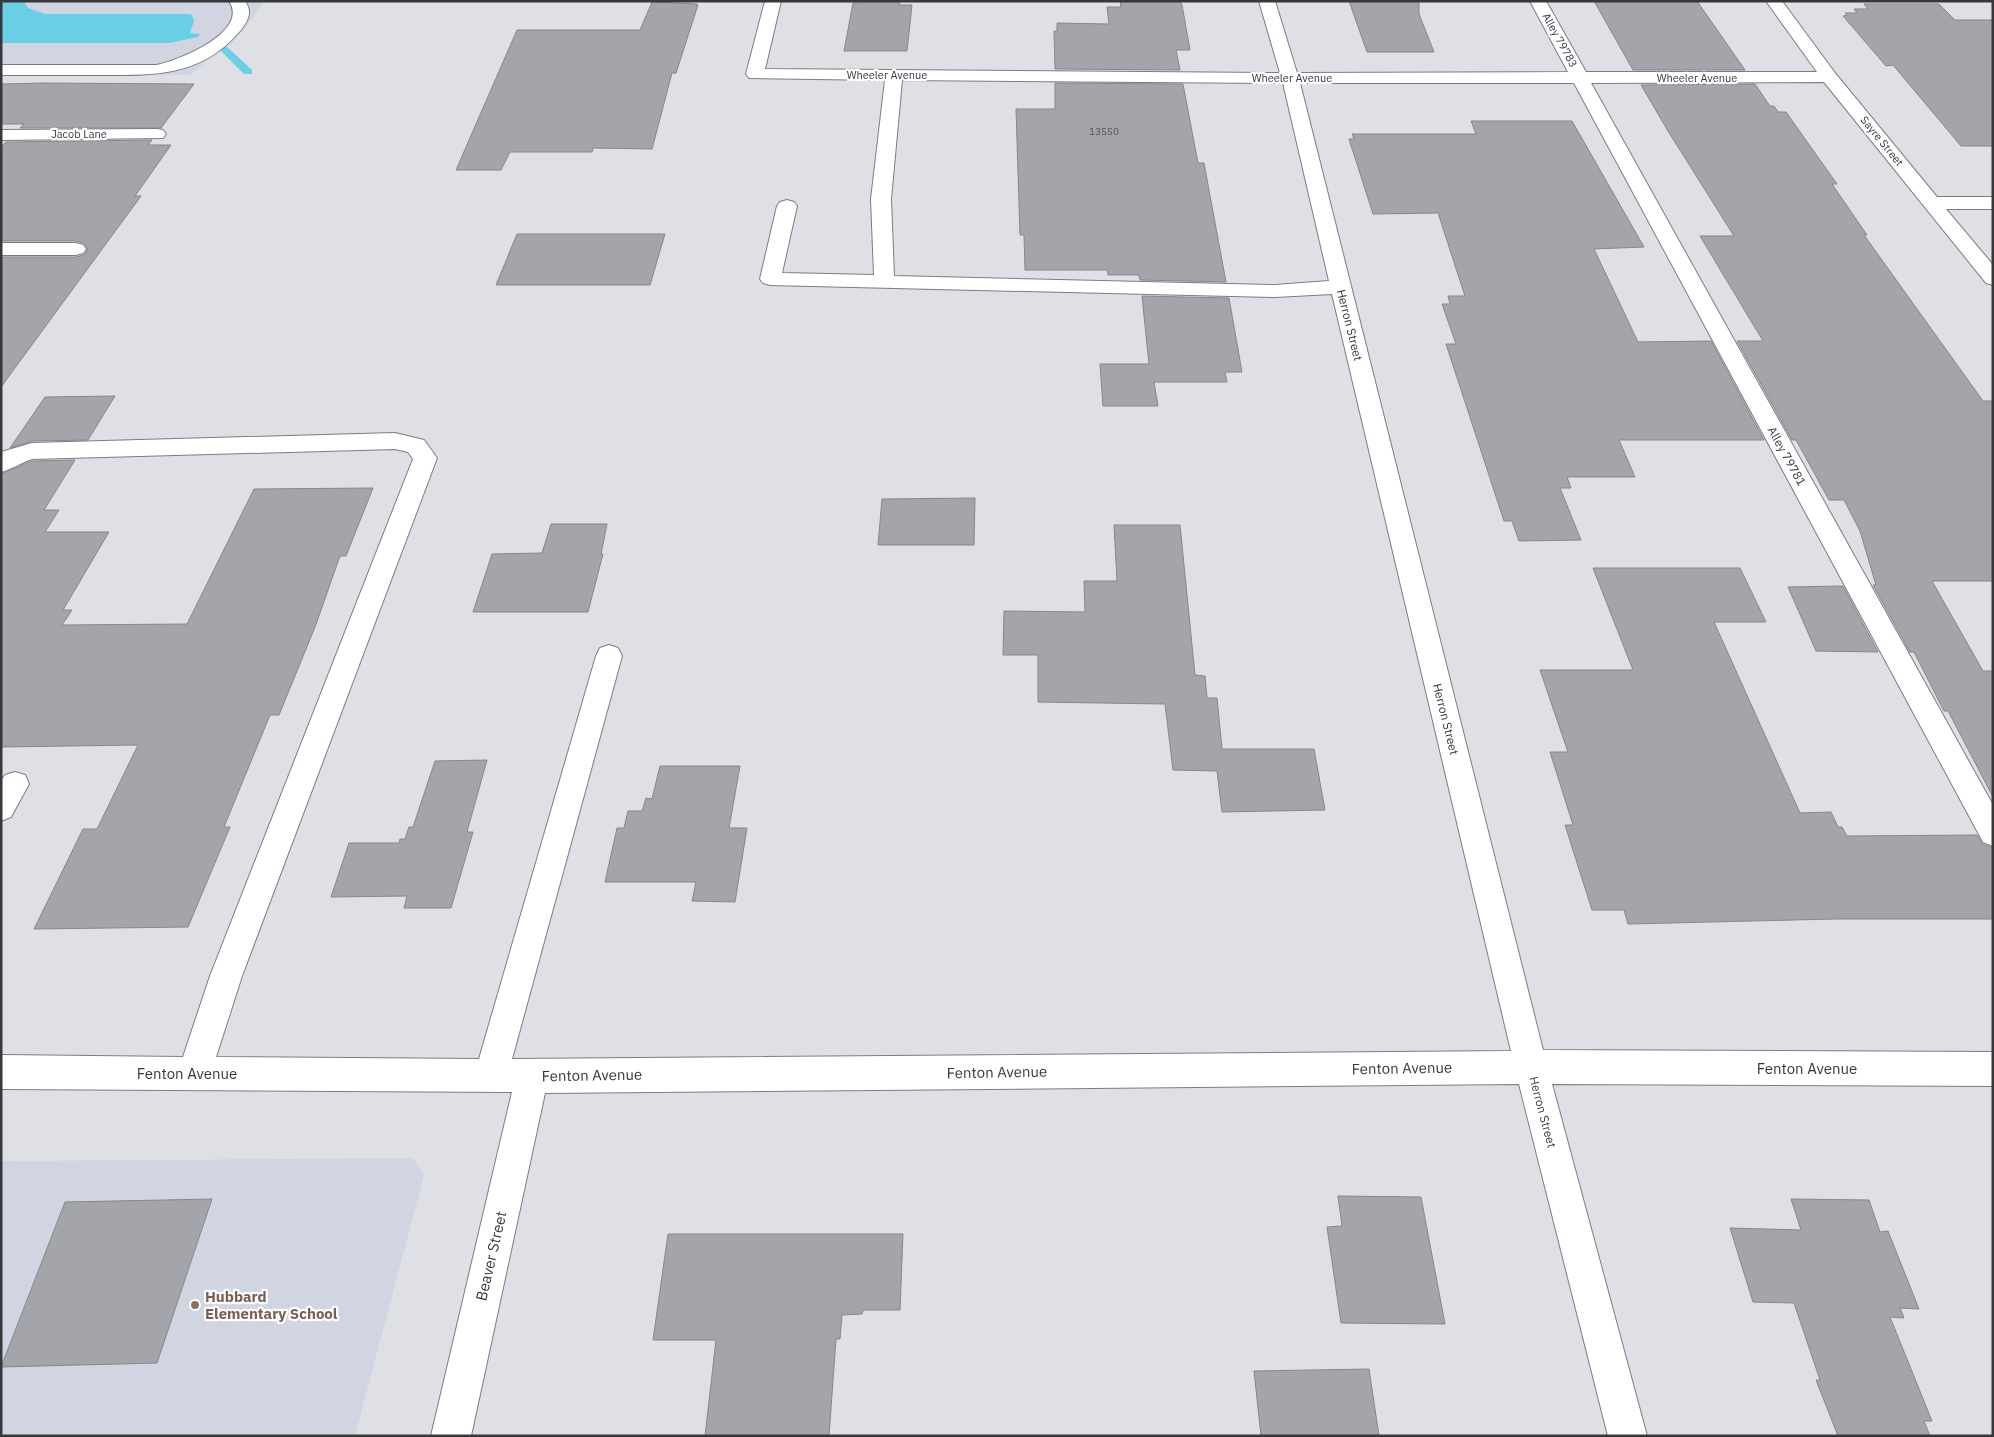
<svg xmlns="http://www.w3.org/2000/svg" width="1994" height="1437" font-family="'IBM Plex Sans',sans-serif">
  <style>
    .built { fill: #d0d5e1 }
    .water { fill: #69cfe5 }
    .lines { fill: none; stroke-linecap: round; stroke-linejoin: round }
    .stream { fill: #69cfe5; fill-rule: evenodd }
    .building { fill: #a3a5aa; stroke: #85878c }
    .minor-casing { stroke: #7b7d82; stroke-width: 2 }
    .minor { fill: #fff; fill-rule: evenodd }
    .education-dot { fill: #8d6e63; stroke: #fff; stroke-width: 2 }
    .labels { text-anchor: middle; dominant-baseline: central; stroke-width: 4.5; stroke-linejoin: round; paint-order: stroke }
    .number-label { font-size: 10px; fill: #525356 }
    .far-street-label { font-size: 11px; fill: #37383a; stroke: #fff }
    .street-label { font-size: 12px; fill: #37383a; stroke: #fff }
    .near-street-label { font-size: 15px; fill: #37383a; stroke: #fff }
    .near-education-label { font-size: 15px; font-weight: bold; fill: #785e54; stroke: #fff; text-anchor: start }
  </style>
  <rect width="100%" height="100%" fill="#dee0e6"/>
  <path class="built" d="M1 1H265L242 32 190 75 1 76Z
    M413 1158 424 1175 355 1436H1V1161Z"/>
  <path class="water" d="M1 1H24L28 8 45 14H188L192 15 194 21 190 33 200 34 198 37 169 43H1Z"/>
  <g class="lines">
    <path class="stream" d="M224 46 227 47 252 70V74H244L221 51V47Z"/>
  </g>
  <path class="building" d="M859 1H900L899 5H912L907 51H844L853 3H859Z
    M1120 1H1180L1182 5 1190 50H1176L1180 70 1055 69 1054 31H1057V23L1109 24 1107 7H1121Z
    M1349 1H1419V14L1434 52H1367Z
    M1594 1H1697L1745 70H1633Z
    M652 2 697 4 696 5H698L676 73H672L652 149 593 148 592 152H510L501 170H456L517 30H640Z
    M1864 4H1939L1955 20H1993V146H1961L1893 65 1886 66 1843 16 1847 15 1845 13H1857L1854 9H1868Z
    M1055 83 1183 84 1198 163H1204L1226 282 1140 280 1139 275H1108L1107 270H1025L1024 235H1020L1016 109H1055Z
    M1 84 44 83 194 84 161 128H20L24 124H1Z
    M1755 84 1770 106H1774L1778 112H1786L1837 184H1832L1867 235H1864L1912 302 1983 401H1993V581H1932L1983 671H1993V797L1948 711H1944L1914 652H1910L1873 585H1876L1860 531 1844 500H1829L1796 440H1792L1737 341H1763L1700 236H1734L1668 131 1641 85Z
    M1471 121H1572L1644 247 1594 249 1638 342 1711 341 1764 440H1619L1635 477H1567L1571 488H1560L1581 540 1519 541 1512 521H1504L1446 344H1456L1442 304H1450L1448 296H1465L1438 213 1373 214 1349 139H1354L1352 134H1476Z
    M152 140 148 145H171L135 196H141L1 387V257H76L84 255 88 249 84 243 76 241H1V147L6 142Z
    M517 234H665L650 285H496Z
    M1142 296 1229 298 1242 372H1225L1227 382H1154L1158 406H1103L1100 364H1149Z
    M115 396 88 440 32 441 10 448 45 397Z
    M75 460 44 510H59L45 532H109L63 610H72L62 625 187 624 254 489 373 488 346 556H340L315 627 279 715H270L224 827H230L188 927 34 929 83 829H97L138 745 1 747V474L32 461Z
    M975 498 974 545H878L882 499Z
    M551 524H607L601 554H603L588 612H473L492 554 542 553Z
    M1114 525H1180L1195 675 1205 676 1207 698H1217L1222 749H1314L1325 810 1222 812 1217 771 1173 770 1165 704 1038 702V655H1003L1004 611 1085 612 1084 581H1117Z
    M1593 568H1740L1766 622H1714L1800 813 1831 812 1838 827H1842L1847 836 1977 835 1982 844 1993 848V919H1835L1628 924 1624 910H1592L1565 825H1573L1550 752H1568L1540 670H1633Z
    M1843 586 1878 652 1816 651 1788 587Z
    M487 760 467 832H473L451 908H404L407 896 331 897 349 843H399L400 839H405L409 827H413L435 761Z
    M660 766H740L729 828H747L735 902 692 901 696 882H605L617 828H624L628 811H642L646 798 652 799Z
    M1338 1196 1421 1197 1445 1324 1341 1323 1327 1227 1342 1226Z
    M212 1199 157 1363 1 1367 65 1202Z
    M1791 1199 1869 1200 1880 1232 1888 1231 1919 1309 1900 1308 1904 1318 1890 1317 1932 1421H1924L1930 1436H1838L1816 1380H1820L1794 1303 1753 1302 1730 1228 1801 1230Z
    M668 1234H903L900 1310H863L862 1314 842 1315 840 1339H836L829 1436H705L716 1340H653Z
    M1369 1369 1379 1436H1261L1254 1371Z"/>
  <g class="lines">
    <defs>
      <path id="minor" d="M229 1H245C253 12 248 21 240 31 200 79 149 75 93 75 62 75 32 75 1 75V65H156C178 61 250 32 229 1Z
        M765 1H781L765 69 1280 73 1259 1H1275L1297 73 1568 72 1530 1H1546L1586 72H1817L1766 1H1782L1835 73 1937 197H1993V209H1946L1993 265V285L1986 283 1824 82 1591 83 1993 805V846L1983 842 1574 83H1300L1543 1050 1993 1052V1086L1552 1084 1647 1436H1608L1519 1084 545 1093 471 1436H431L512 1092 1 1089V1055L183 1057 210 976 413 459 408 452 395 449 32 459C21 463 12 469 1 472V452L32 443 395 433 424 440 437 458 242 976 216 1057 479 1059 596 656 600 648 609 645 618 648 622 656 512 1059 1511 1051 1332 294 1275 297 770 285 763 283 760 279 777 206 780 202 787 200 794 202 797 206 782 273 874 275 871 199 885 80 749 78 746 74ZM902 80 1283 83 1329 281 1275 285 894 276 891 199Z
        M157 129 163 130 166 134 163 138 1 140V130Z
        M1 243H76L83 245 86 249 83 253 76 255H1Z
        M15 772 25 775 29 784 11 817 1 821V781L5 775Z"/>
    </defs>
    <use href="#minor" class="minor-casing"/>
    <use href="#minor" class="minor"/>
  </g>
  <circle class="education-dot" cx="195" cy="1305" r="5"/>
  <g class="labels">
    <g class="number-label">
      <text x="1104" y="131">13550</text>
    </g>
    <g class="far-street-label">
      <text transform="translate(1560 40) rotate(61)">Alley 79783</text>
      <text x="887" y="75">Wheeler Avenue</text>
      <text x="1292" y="78">Wheeler Avenue</text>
      <text x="1697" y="78">Wheeler Avenue</text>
      <text x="79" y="134">Jacob Lane</text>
      <text transform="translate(1882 141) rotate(51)">Sayre Street</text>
    </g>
    <g class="street-label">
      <text transform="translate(1350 325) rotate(76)">Herron Street</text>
      <text transform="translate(1787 456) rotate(61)">Alley 79781</text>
      <text transform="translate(1446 719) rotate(76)">Herron Street</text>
      <text transform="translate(1543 1112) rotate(75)">Herron Street</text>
    </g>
    <g class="near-street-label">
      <text transform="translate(1402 1068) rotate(-1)">Fenton Avenue</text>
      <text x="1807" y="1068">Fenton Avenue</text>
      <text transform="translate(997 1072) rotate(-1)">Fenton Avenue</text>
      <text x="187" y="1073">Fenton Avenue</text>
      <text transform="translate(592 1075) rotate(-1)">Fenton Avenue</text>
      <text transform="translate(491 1256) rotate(-77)">Beaver Street</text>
    </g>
    <g class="near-education-label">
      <text x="205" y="1296">Hubbard<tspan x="205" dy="17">Elementary School</tspan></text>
    </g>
  </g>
  <rect width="1994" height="1437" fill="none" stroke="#37383a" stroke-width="5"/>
</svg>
